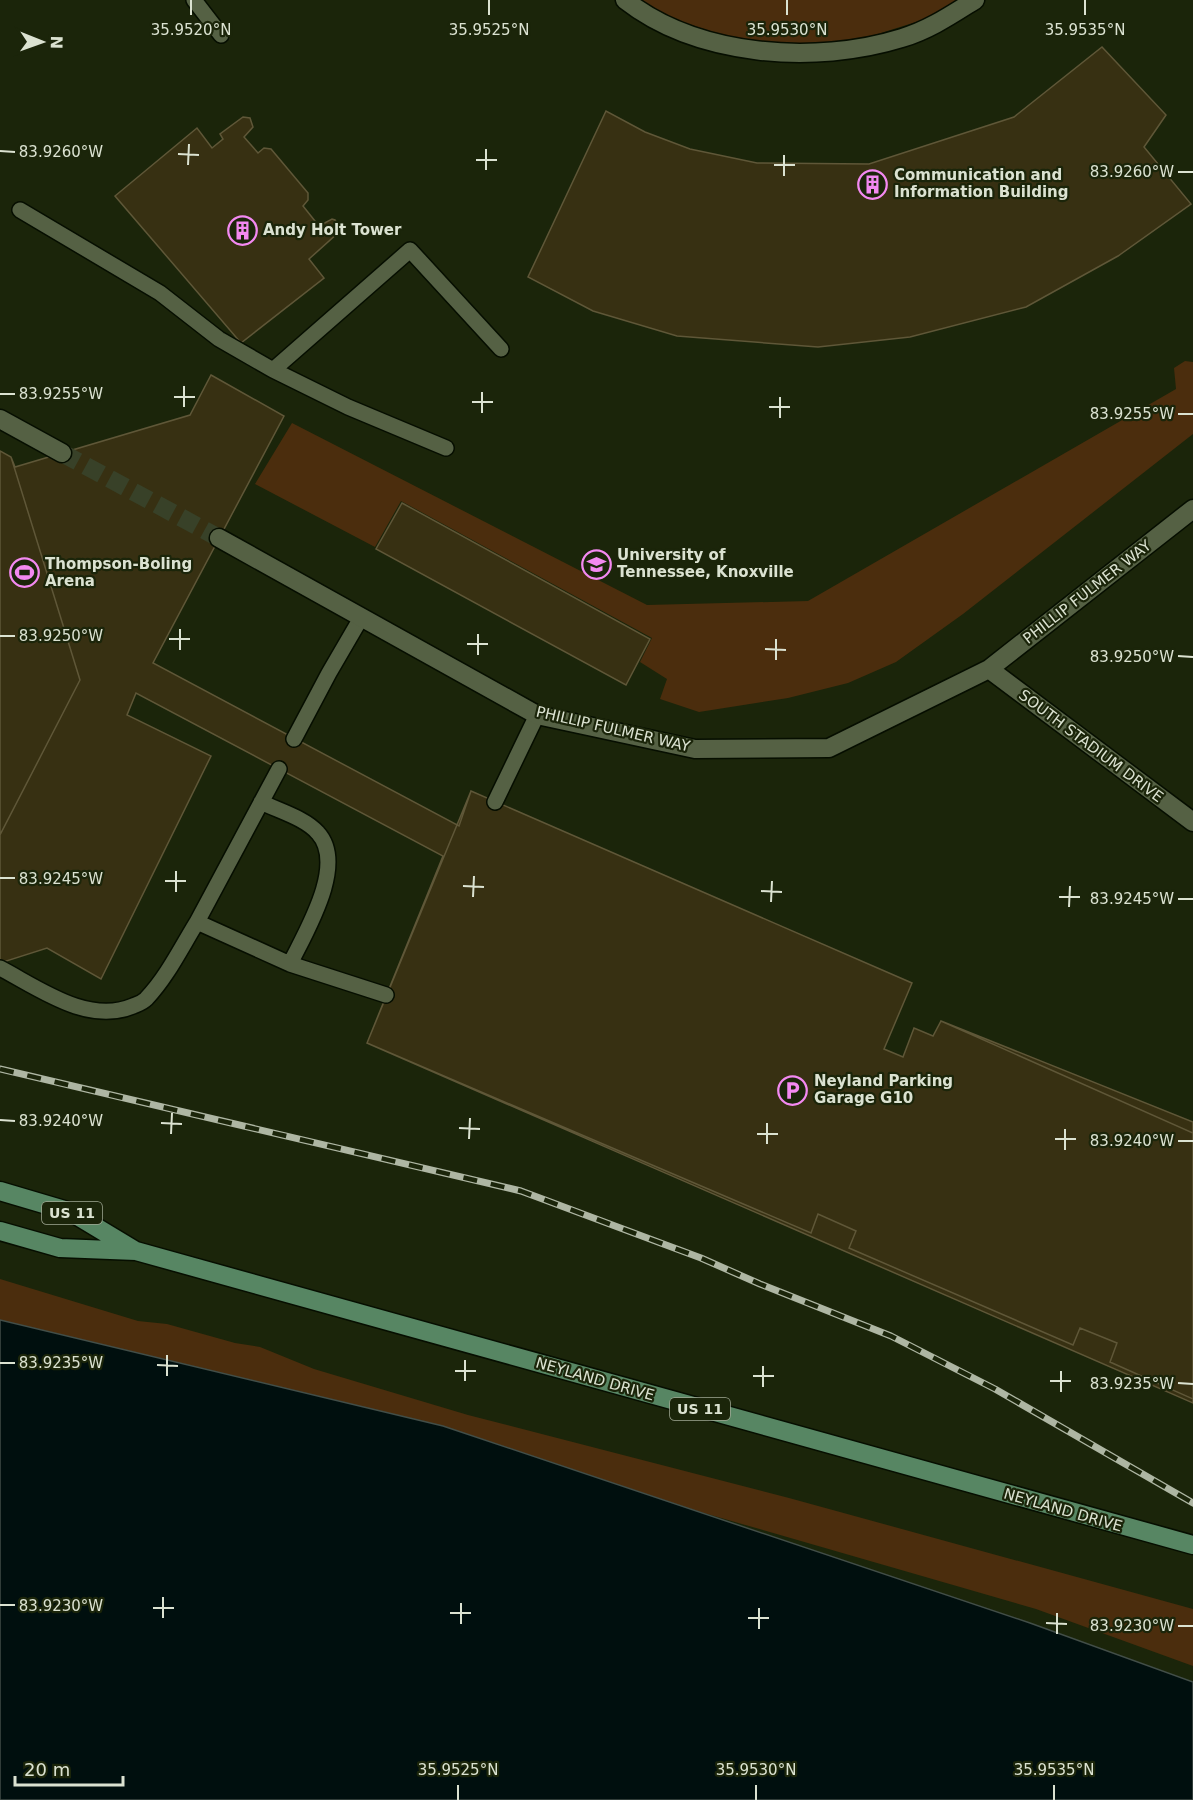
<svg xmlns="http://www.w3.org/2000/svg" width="1193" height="1800" font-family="'DejaVu Sans',sans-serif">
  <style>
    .green { fill: #4b2d0d }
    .water { fill: #000f0e; stroke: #424e48; stroke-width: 1.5 }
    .building { fill: #373012; stroke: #5f5738; stroke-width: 1.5 }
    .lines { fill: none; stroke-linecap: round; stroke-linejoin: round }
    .street-tunnel { stroke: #384128; stroke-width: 18; stroke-dasharray: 18 9; stroke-linecap: butt }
    .lane-casing { stroke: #060e00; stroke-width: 18 }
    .street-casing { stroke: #060e00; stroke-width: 21 }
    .primary-casing { stroke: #060e00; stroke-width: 21 }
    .lane { stroke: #556144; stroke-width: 15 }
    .street { stroke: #556144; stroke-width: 18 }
    .primary { stroke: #578663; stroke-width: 18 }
    .rail-casing { stroke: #aeb6a3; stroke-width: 7 }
    .rail { stroke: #1b250a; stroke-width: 4.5; stroke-dasharray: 14; stroke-linecap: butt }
    .ticks { fill: none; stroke: #dbe2d1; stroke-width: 2 }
    .labels { text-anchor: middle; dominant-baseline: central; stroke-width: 4.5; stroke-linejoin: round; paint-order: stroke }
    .shield { fill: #1b250a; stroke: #a1a995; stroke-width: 1.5 }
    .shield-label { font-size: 14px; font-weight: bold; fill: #dbe2d1 }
    .poi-label { font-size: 15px; font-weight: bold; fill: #dbe2d1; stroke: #1b250a; text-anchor: start }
    .street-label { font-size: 15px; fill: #dbe2d1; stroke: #1b250a }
    .ticks-label { font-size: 15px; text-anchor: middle; fill: #dbe2d1; stroke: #1b250a; stroke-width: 4.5; stroke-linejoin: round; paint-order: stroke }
  </style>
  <rect width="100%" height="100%" fill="#1b250a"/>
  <path class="green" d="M642 0H957L932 17 833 48 754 46 665 16Z
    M1185 361 1193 362V434L963 614 896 662 848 683 788 698 699 712 660 699 667 679 640 662 652 638 401 501 375 547 255 484 292 423 647 605 808 601 1176 389 1174 368Z
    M0 1279 138 1321 167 1324 235 1343 260 1347 314 1369 468 1415 789 1498 1193 1609V1666L1036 1609 697 1511 443 1426 0 1320Z"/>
  <path class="water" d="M0 1320 443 1426 1030 1623 1193 1682V1800H0Z"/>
  <path class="building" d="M1102 47 1166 115 1144 147 1191 204 1118 256 1026 307 910 337 818 347 677 336 593 311 528 277 606 111 645 132 690 149 757 163 869 164 1014 117Z
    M243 117 250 118 253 127 244 137 258 153 264 148 271 149 308 193V200L303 206 319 226 332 219 335 220 340 228 339 232 309 259 324 278 241 343 115 196 197 128 212 148 223 139 220 134Z
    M211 375 284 416 153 663 459 826 471 791 912 983 884 1049 903 1057 914 1028 933 1036 941 1021 1193 1133V1399L1110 1362 1117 1343 1080 1328 1073 1345 849 1248 856 1231 818 1214 811 1233 367 1043 443 856 136 693 127 715 211 756 101 979 47 948 0 963V451L11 457 15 467 190 415Z
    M0 451 11 457 80 680 0 835Z
    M402 503 650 639 626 685 376 549Z
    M471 791 912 983 884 1049 903 1057 914 1028 933 1036 941 1021 1193 1122V1403L367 1043Z"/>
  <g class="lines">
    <path class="street-tunnel" d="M62 453 219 538"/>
    <defs>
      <path id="lane" d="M194 0 221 35
        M20 210 160 293 219 339 273 370
        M446 448 348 407 273 370 410 250 501 349
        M294 739 329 673 361 618
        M279 769 197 922 290 964 386 995
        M261 802C279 811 305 818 318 833 347 865 305 933 290 964
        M495 802 537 715
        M0 968C40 989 88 1025 133 1006 138 1004 142 1003 146 999 167 977 181 948 197 922"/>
      <path id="street" d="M625 0C698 57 815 65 902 38 929 30 951 15 975 0
        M0 419 62 453
        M219 538 537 715 695 749 829 748 989 669 1193 509
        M989 669 1193 822"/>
      <path id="primary" d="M0 1191 71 1212 134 1250
        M0 1231 60 1248 136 1251 1193 1545"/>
    </defs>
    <use href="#lane" class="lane-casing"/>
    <use href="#street" class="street-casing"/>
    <use href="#primary" class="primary-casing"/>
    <use href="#lane" class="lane"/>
    <use href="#street" class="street"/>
    <use href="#primary" class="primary"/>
    <defs>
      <path id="rail" d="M0 1069 521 1191 701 1258 760 1284 891 1336 995 1389 1193 1503"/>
    </defs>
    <use href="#rail" class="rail-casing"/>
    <use href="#rail" class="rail"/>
  </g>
  <path class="ticks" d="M191 15V0M489 15V0M787 15V0M1085 15V0M0 151 15 152M178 154 199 155M476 160H497M188 165 189 144M774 165H795M486 170V149M1178 172H1193M784 176V155M0 394H15M174 397H195M472 402H493M184 407V386M769 407H790M482 413V392M1178 414H1193M780 418V397M0 636H15M169 639H190M467 644H488M765 649 786 650M180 650V629M478 655V634M1178 656 1193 657M776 660V639M0 878H15M165 881H186M463 886 484 887M761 891 782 892M176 892V871M473 897 474 876M1059 897H1080M1178 899H1193M771 902 772 881M1069 907 1070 886M0 1120 15 1121M161 1123 182 1124M459 1128 480 1129M171 1134 172 1113M757 1134H778M469 1139 470 1118M1055 1139H1076M1178 1141H1193M767 1144V1123M1065 1150V1129M0 1363H15M157 1365 178 1366M455 1371H476M167 1376V1355M753 1376H774M465 1381V1360M1050 1381H1071M1178 1383 1193 1384M763 1387V1366M1061 1392V1371M0 1605H15M153 1608H174M450 1613H471M163 1618V1597M748 1618H769M1046 1623 1067 1624M461 1624V1603M1178 1626H1193M759 1629V1608M1057 1634V1613M458 1800V1785M756 1800V1785M1054 1800V1785"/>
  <defs>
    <symbol id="building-ring" viewBox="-11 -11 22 22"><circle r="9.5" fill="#1b250a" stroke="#f389f1" stroke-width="1.5"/><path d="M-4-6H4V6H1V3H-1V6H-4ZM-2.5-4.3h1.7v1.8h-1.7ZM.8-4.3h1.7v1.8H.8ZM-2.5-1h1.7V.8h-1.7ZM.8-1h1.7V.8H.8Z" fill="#f389f1"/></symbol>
    <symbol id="university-ring" viewBox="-11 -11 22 22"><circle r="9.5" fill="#1b250a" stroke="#f389f1" stroke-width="1.5"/><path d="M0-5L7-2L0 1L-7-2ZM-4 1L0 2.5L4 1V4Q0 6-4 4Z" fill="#f389f1"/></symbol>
    <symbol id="stadium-ring" viewBox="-11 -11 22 22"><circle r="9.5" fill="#1b250a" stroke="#f389f1" stroke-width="1.5"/><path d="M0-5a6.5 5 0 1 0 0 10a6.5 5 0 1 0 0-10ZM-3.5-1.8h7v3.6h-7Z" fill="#f389f1"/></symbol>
    <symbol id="parking-ring" viewBox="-11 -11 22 22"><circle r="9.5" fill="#1b250a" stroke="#f389f1" stroke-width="1.5"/><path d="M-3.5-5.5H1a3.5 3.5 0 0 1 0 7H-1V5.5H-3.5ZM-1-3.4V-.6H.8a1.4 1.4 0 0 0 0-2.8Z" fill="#f389f1"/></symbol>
  </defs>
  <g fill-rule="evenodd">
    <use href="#building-ring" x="856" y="168" width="33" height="33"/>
    <use href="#building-ring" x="226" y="214" width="33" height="33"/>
    <use href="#university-ring" x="580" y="548" width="33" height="33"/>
    <use href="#stadium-ring" x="8" y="556" width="33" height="33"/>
    <use href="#parking-ring" x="776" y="1074" width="33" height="33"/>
  </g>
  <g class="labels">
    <g class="shield">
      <rect x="42" y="1202" width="60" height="22" rx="4.5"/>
      <rect x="670" y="1398" width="60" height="22" rx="4.5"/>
    </g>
    <g class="shield-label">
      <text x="72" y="1213">US 11</text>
      <text x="700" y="1409">US 11</text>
    </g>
    <g class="poi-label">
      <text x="894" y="175">Communication and<tspan x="894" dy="17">Information Building</tspan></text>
      <text x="263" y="230">Andy Holt Tower</text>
      <text x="617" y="555">University of<tspan x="617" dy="17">Tennessee, Knoxville</tspan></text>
      <text x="45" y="564">Thompson-Boling<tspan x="45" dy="17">Arena</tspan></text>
      <text x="814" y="1081">Neyland Parking<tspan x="814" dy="17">Garage G10</tspan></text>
    </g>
    <g class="street-label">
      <text transform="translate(1087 592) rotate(-38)">PHILLIP FULMER WAY</text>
      <text transform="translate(613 729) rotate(13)">PHILLIP FULMER WAY</text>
      <text transform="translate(1091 746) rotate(37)">SOUTH STADIUM DRIVE</text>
      <text transform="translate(595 1379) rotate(16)">NEYLAND DRIVE</text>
      <text transform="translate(1063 1510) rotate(16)">NEYLAND DRIVE</text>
    </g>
  </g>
  <g class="ticks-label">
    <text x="191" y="35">35.9520°N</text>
    <text x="489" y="35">35.9525°N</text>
    <text x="787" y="35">35.9530°N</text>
    <text x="1085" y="35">35.9535°N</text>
    <text x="61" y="157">83.9260°W</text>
    <text x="1132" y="177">83.9260°W</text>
    <text x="61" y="399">83.9255°W</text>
    <text x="1132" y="419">83.9255°W</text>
    <text x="61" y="641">83.9250°W</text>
    <text x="1132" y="662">83.9250°W</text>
    <text x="61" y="884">83.9245°W</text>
    <text x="1132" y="904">83.9245°W</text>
    <text x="61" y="1126">83.9240°W</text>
    <text x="1132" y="1146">83.9240°W</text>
    <text x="61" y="1368">83.9235°W</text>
    <text x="1132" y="1389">83.9235°W</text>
    <text x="61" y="1611">83.9230°W</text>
    <text x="1132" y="1631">83.9230°W</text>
    <text x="458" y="1775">35.9525°N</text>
    <text x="756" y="1775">35.9530°N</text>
    <text x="1054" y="1775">35.9535°N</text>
  </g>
  <g transform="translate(42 42) rotate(91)" stroke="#1b250a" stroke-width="4.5" paint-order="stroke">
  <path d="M0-4.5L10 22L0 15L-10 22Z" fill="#dbe2d1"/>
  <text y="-9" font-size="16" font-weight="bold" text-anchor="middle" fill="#dbe2d1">N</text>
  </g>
  <path d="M15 1776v9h108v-9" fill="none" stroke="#dbe2d1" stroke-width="3"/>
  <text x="24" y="1776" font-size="18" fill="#dbe2d1" stroke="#1b250a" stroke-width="4.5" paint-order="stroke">20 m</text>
</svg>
